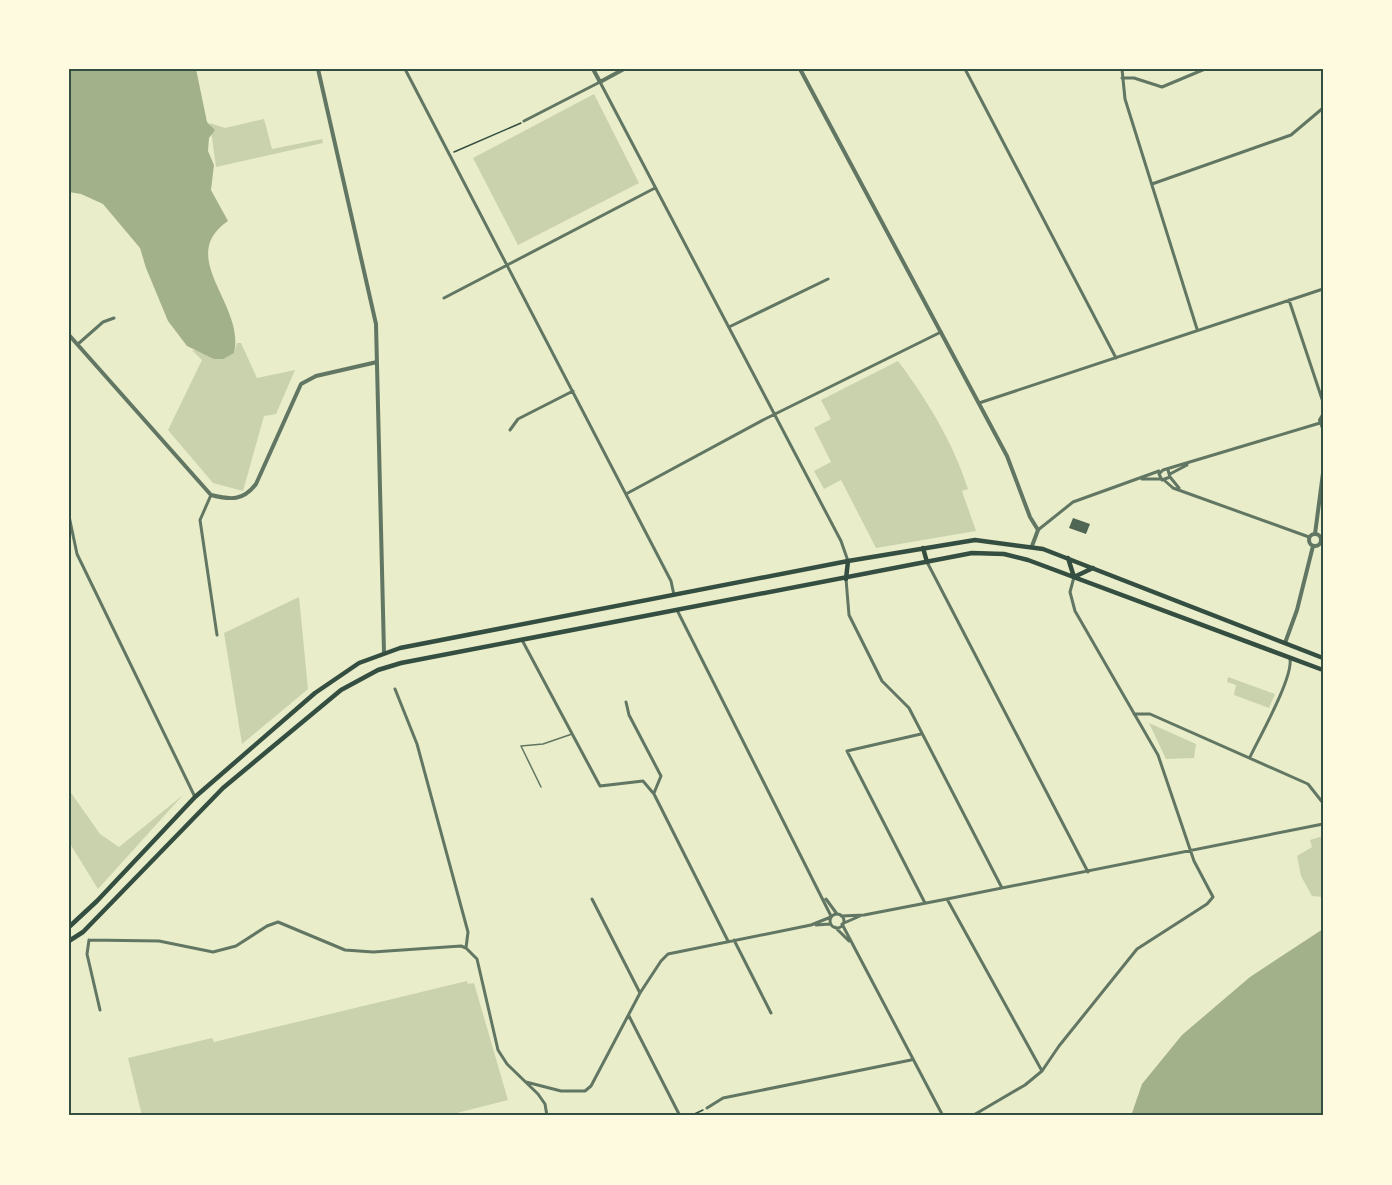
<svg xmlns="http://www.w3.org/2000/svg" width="1392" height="1185" font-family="Inter,sans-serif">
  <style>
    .green { fill: #cad2ad }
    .water { fill: #a3b18a }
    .building { fill: #4f6655 }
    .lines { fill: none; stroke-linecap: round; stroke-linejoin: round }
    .path { stroke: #344e41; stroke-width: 1.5 }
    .service { stroke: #617663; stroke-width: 1.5 }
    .minor { stroke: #617663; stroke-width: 3 }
    .tertiary { stroke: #617663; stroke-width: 4 }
    .primary { stroke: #344e41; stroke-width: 4.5 }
    .neatline { fill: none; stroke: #344e41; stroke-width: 2 }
  </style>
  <rect width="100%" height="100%" fill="#e9edc9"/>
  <path class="green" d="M594 94 639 183 518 245 473 158Z
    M264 119 272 149 322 139 323 143 216 167 210 123 225 128Z
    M237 343H241L257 378 295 370 276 414 264 416 243 491 213 483 168 430 202 360 192 350 201 351 214 359 234 353Z
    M898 361C927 400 953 442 968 489L962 491 976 531 876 548 841 480 824 489 814 471 831 462 814 428 831 419 821 400Z
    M299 597 308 689 242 744 224 633Z
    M1228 677 1275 694 1269 708 1234 695 1236 685 1227 682Z
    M1149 723 1196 744 1194 758 1166 759Z
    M69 790 100 834 119 847 183 795 98 889 69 842Z
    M1323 836V897L1312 896 1301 876 1297 856 1312 847 1310 840Z
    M467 981 468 984 474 983 508 1100 445 1116H142L128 1058 212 1038 214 1042Z"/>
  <path class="water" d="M69 69H196L207 122 215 130 209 138 208 151 214 165 211 190 228 221C175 257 246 305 234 353L223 359H214L187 346 168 321 146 268 140 248 103 204 81 194 69 192Z
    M1323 929V1116H1131L1142 1084 1182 1035 1250 977Z"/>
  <path class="building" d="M1073 518 1090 524 1086 534 1069 528Z"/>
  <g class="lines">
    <path class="path" d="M454 152 521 123
      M690 1116 703 1110"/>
    <path class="service" d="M541 787 521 746 543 744 572 734"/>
    <path class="minor" d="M405 69 671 581 674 595
      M965 69 1116 358
      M1122 69 1125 99 1197 329
      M1122 78H1134L1162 87 1205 69
      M524 121 600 82 841 541 848 561
      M1152 184 1291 135 1323 108
      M444 298 655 188
      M1289 300 1323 402
      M729 327 828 279
      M78 344 103 322 114 318
      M979 403 1323 289
      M510 430 518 419 573 391
      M1168 470 1170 477 1162 480 1159 474 1163 470 1320 423
      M1170 474 1187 465
      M1170 477 1179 488
      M1142 479H1161
      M1164 480 1173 488 1309 537
      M626 494 765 419 941 332
      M211 495 200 520 217 635
      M69 516 77 554 195 797
      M1038 530 1073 502 1159 471
      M1321 541 1323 542
      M927 562 1088 872
      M846 579 849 615 882 681 909 708 1002 888
      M677 610 831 916
      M522 640 600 786 643 781 654 794 728 941
      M395 689 417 744 468 932 466 948 477 959 498 1050 507 1064 538 1094 545 1104 547 1116
      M626 702 629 715 661 776 654 793
      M1134 714H1150L1308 784 1323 803
      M921 734 847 751 925 903
      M1250 757C1260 736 1293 678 1290 659
      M592 899 640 993
      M826 899 837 914
      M947 899 1042 1071
      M830 921a7 7 0 1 1 14 0a7 7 0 1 1-14 0Z
      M841 916 864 915 947 899 1323 824
      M844 923 860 916
      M842 924 943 1116
      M816 925 830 924
      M835 927 849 941
      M89 940 159 941 213 952 236 946 267 926 278 922 345 950 373 952 461 946 466 948
      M89 940 87 954 100 1010
      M734 940 771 1013
      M629 1016 680 1116
      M526 1082 561 1091H585L591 1086 640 993 661 961 668 954 811 925 831 917
      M707 1108 723 1098 911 1060
      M972 1116 1025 1085 1042 1071 1059 1046 1137 949 1207 904 1213 897 1194 861 1158 755 1075 611 1070 592 1074 577"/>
    <path class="tertiary" d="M318 69 376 324 384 652
      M593 69 600 82 624 69
      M800 69 1007 456 1030 517 1038 530 1032 546
      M69 335 211 495C231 500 243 501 256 484L301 384 316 376 377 362
      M1323 415 1320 420 1323 428
      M1309 540a6 6 0 1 1 12 0a6 6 0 1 1-12 0Z
      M1315 534 1323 473
      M1285 643 1297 610 1313 546"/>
    <path class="primary" d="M923 548 927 562
      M1068 558 1074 577
      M1074 577 1093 568
      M846 579 848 561
      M69 927 97 901 195 797 315 693 359 663 400 648 848 561 975 540 1043 549 1323 658
      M69 941 83 932 223 788 259 758 341 690 378 670 401 663 972 553 1004 554 1028 560 1323 670"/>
  </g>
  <rect width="1392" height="1185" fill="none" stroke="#fefae0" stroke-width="141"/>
  <rect x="70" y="70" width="1252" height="1044" class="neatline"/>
</svg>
